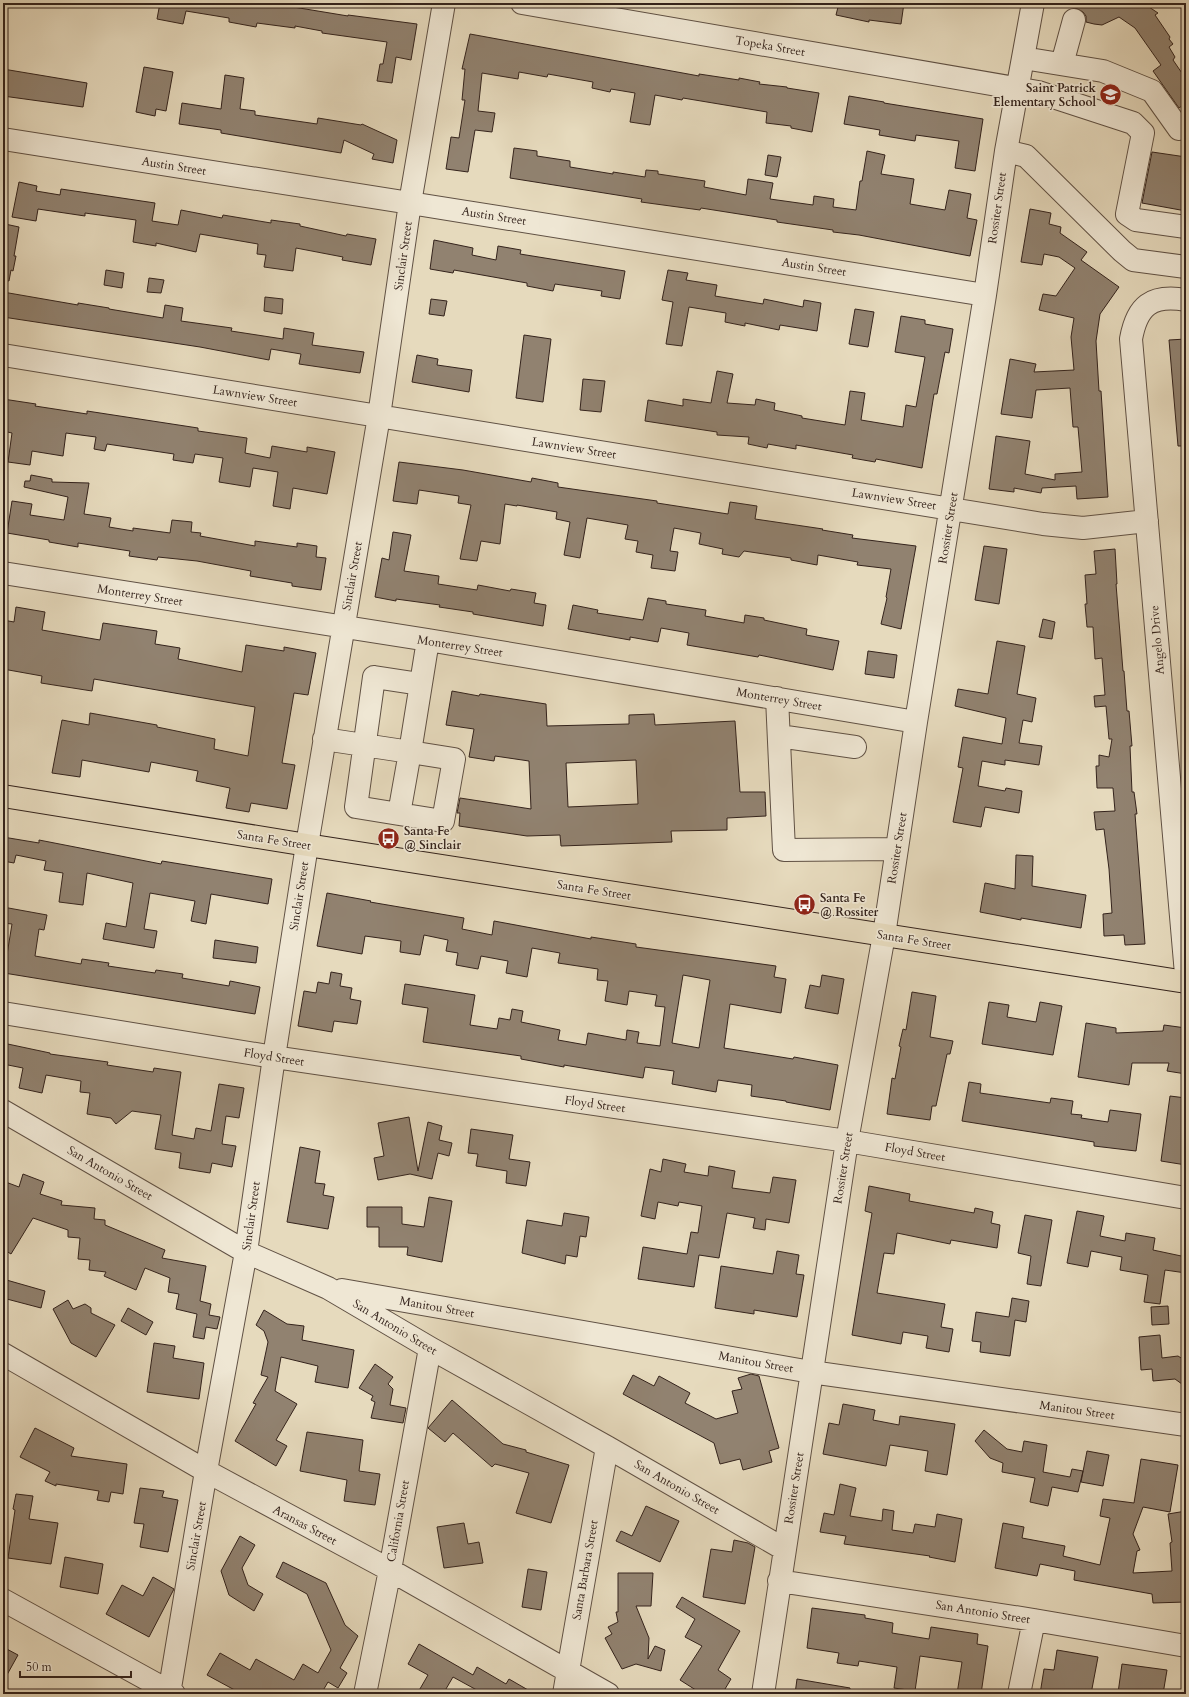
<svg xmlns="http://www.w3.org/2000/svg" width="1189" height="1697" font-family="Cardo,serif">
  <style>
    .building { fill: #918270; stroke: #34231c; fill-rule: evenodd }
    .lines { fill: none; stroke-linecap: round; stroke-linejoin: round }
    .minor-casing { stroke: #605144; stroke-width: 24 }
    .major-casing { stroke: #34231c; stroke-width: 24 }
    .minor { stroke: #efe7d4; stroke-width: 22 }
    .major { stroke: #e6dabd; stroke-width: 22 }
    .labels { text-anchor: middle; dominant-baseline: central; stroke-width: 3.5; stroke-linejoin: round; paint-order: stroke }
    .street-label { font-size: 12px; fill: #34231c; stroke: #efe7d4 }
    .poi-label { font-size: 12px; font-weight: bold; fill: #34231c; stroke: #efe7d4; text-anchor: start }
  </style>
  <rect width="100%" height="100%" fill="#e6dabd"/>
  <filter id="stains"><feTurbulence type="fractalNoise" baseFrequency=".005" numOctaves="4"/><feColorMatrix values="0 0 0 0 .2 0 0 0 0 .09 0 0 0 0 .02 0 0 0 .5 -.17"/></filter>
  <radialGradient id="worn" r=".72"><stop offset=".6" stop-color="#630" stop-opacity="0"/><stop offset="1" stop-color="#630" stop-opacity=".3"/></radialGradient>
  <path class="building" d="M160 3H269L348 16V15L417 24 411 60 396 57 392 83 377 81 380 64H383L387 42 322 33V31L295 26V28L257 23 256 27 229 22V18L186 11 183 24 157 19Z
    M839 3H904L901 24 869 20V22L836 15Z
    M1073 3H1143L1158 13 1155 15 1170 37 1169 39 1173 44 1169 47 1175 57 1173 60 1186 79V103L1179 108 1153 71 1161 65 1135 28 1119 17 1102 25 1094 24 1086 22V16L1083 12 1075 8Z
    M470 34 699 76V74L739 80V78L760 82 759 84 787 87V88L819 93 812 132 791 128V126L766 123 767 112 683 98 682 100 655 95 650 125 630 122 635 93 611 89 610 92 592 88 593 82 548 74 547 77 519 72 518 79 482 73 478 111 495 113 492 132 475 130 468 172 446 169 451 137 459 138 465 100H462L465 69H462Z
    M144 67 173 72 166 111 156 109 155 116 136 112Z
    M3 69 87 83 83 107 3 96Z
    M225 75 244 78 240 109 255 111V115L317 124 318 118 361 125 362 124 397 140 393 163 372 159 374 154 344 140 341 153 221 133V130L179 124 182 103 221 109Z
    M849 96 884 102V103L983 119 975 171 955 168 959 141 916 135 915 141 879 135 880 130 844 124Z
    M514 148 537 151V156L570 161V167L613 174V172L645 177 646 170 658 171V174L705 181 704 187 746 195 748 179 773 183 770 199 813 205 814 196 834 199 833 207 856 210 860 181H862L867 151 885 155 881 174 914 179 910 204 945 210 949 190 971 194 967 218 977 220 970 256 859 235 833 232V230L777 222V220L701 208 700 210 641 202 642 199 510 178Z
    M1152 152 1186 157V211L1142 203Z
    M768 155 781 157 777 177 765 175Z
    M19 182 37 186 36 191 60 195 61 189 155 203 152 221 178 225 181 210 222 218 223 215 271 223V220L300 224V226L346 236 347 234 376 239 371 265 342 260 343 257 296 248 293 271 264 267 266 255 257 254 258 244 200 234 196 252 156 243V246L133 242 136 220 85 213V216L38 209 36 221 12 217Z
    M1030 209 1051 213 1049 224 1061 227 1060 233 1087 252 1081 260 1119 287 1100 314 1096 341 1099 391H1101L1108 497 1077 499 1076 486 1042 488 1041 493 1014 488V492L989 489 996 436 1030 441 1025 474 1055 480V474L1082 472 1078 427H1073L1070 388 1036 390 1032 418 1001 414 1010 359 1036 364 1034 372 1074 370 1071 337 1074 318 1039 310 1043 294 1056 296 1075 268 1059 257 1044 254 1042 265 1021 262Z
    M5 224 19 227 14 256H16L13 271 11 270 9 281 3 280V232Z
    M434 240 473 248 472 255 496 260 498 246 521 250 520 254 625 271 620 299 601 296 602 291 555 284 553 291 527 286V283L454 270 453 273 430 269Z
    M106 270 124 273 122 288 104 285Z
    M668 270 688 273 686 280 717 285 715 296 763 304 764 299 803 307 804 300 821 303 817 331 780 325 779 330 745 323V326L725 322 726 313 689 307 682 346 666 344 673 302 662 300Z
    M149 278 164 280 161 293 147 292Z
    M3 292 78 305V303L109 308V309L163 318 165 305 183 308 181 321 232 328 231 331 283 339 284 328 314 333 312 345 364 352 360 373 299 364 301 354 271 349 269 360 200 347 3 317Z
    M265 297 283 299 282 314 264 311Z
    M431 299 447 301 444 316 429 314Z
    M855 309 874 312 868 347 849 344Z
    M901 316 925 320V324L953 329 949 353 945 352 937 394H934L922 468 876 459 875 462 852 458 853 455 796 445V449L768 444 767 448 748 444 749 437 717 435V432L645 421 648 400 683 406V399L711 403 717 371 733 374 727 403 755 405 756 399 775 403 774 410 802 416V418L845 425 850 391 865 393 861 420 903 427 906 405 916 407 925 357 895 352Z
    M524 335 551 339 543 402 516 398Z
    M1186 339V446H1178L1169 340Z
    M417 355 438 359 437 365 472 370 469 392 412 382Z
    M583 379 605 381 601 412 580 410Z
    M3 399 36 404 35 406 87 414V411L198 428V431L247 438 245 453 270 458 272 446 307 452V447L335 452 327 494 293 488 290 509 273 506 278 472 253 468 250 487 219 482 223 458 195 454 193 463 173 460 174 454 107 444 105 451 94 449 96 437 73 434 66 433 63 456 32 451 30 465 8 462 12 433 3 431Z
    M399 462 463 470 531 482 532 478 558 483V487L657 501V503L728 514 730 502 757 506 755 519 823 529 822 530 853 535 852 538 916 546 901 629 881 624 887 598 886 597 891 569 857 565 858 562 818 555 817 565 791 560V558L744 551 739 557 722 554 723 549 699 544 701 533 674 528 670 551 678 552 675 571 651 568 653 555 636 552 638 541 625 539 628 525 587 518 580 558 564 555 570 522 556 519 557 512 517 505V506L505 504 500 544 481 541 477 561 460 559 471 505 458 503 459 496 419 490 417 504 393 501Z
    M31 475 52 479V482L89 483 84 514 111 518 109 527 133 531V528L170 533 172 520 192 522 191 532 201 533 200 536 255 546V541L297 547V543L317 546 316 557 326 558 321 590 292 586V583L250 576 251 571 197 561 158 557 157 560 129 556 130 551 78 543V547L49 542V540L7 533 12 501 32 504 30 515 64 520 68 497 24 487 25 481H30Z
    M393 532 411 535 404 571 439 576 438 584 477 590 478 585 510 591 511 589 536 593 534 603 546 605 543 626 473 614V612L439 607 440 605 396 599V601L375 597 382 558 389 560Z
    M984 546 1007 549 999 604 975 600Z
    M1115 549 1117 584H1116L1123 671H1124L1127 711H1129L1132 746H1130L1132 792H1134L1137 814H1135L1145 944 1125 945 1124 935 1104 936 1103 914 1112 913 1109 869 1104 829 1096 830 1094 812 1115 811 1113 788H1097L1096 766H1099V755L1109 757 1112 739H1109L1106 706 1095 707 1094 696 1105 695 1102 658 1095 659 1093 627H1087L1085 604H1087L1085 575 1096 574 1094 551Z
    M648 598 666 601V604L706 610 705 616 744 623 745 615 764 618V620L807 629 806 635 839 641 833 670 759 655 758 657 687 645 689 633 661 628 658 642 630 637V640L568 629 573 605 598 610 597 613 643 620Z
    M16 607 45 612 42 630 100 640 103 623 157 631 155 644 180 648 178 659 242 672 246 645 284 651V647L316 653 308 695 294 693 282 763 295 765 287 809 251 803 249 812 226 808 230 788 196 781 198 771 151 762 149 772 82 760 80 777 52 773 62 720 89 725 90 713 157 725V727L215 739 214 749 248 756 255 707 94 679 92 691 41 683 42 676 3 669V620L14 622Z
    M1043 619 1055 622 1052 639 1039 637Z
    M997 641 1025 646 1017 694 1036 698 1032 722 1023 720 1019 743 1042 746 1039 765 1005 760V765L982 761 978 786 1005 791 1006 788 1022 791 1019 813 985 807 981 827 953 822 963 768 958 767 963 737 1002 744 1006 718 955 706 958 689 988 694Z
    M868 651 897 655 894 678 865 674Z
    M452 691 479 696 480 694 546 704 547 726 629 724V715L654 714 655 725 735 721 740 792H765L766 816 727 818V830L671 831 672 842 561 846 560 835 527 836 459 826 460 813H457L460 798 531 809 529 761 495 756 494 761 469 757 474 729 446 725ZM636 760 638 804 568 807 566 763Z
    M3 837 39 843V840L80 848 161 864 162 861 272 879 268 904 211 894 206 924 191 921 195 901 150 893 144 929 157 931 154 948 103 939 106 923 126 927 133 883 87 873 83 905 59 902 63 873 44 870 46 861 16 855 14 863 3 861Z
    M1016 855 1033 856 1032 886 1086 895 1081 928 1021 918V920L980 912 985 883 1015 889Z
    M327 893 371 901 370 902 464 918 462 929 492 935 494 921 591 939V937L636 944V947L776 966 774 977 786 979 781 1013 730 1004 724 1048 793 1059 794 1057 838 1065 830 1110 786 1102V1101L751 1096 752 1085 718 1080 716 1092 672 1084 674 1071 645 1067 643 1078 564 1065V1067L521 1059V1056L423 1042 428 1008 402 1004 405 984 475 995 470 1025 497 1029 499 1018 510 1020 512 1009 523 1011 521 1022 560 1030 558 1040 586 1045 588 1033 626 1040 627 1030 639 1032 637 1043 660 1046 665 1007 655 1006 657 995 629 991 627 1005 605 1001 608 981 597 980 598 969 558 963 560 953 532 948 527 977 506 973 508 961 481 956 478 969 456 965 458 953 446 951 448 940 424 935 420 955 400 952 401 941 365 936 362 954 317 946ZM683 975 710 980 699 1048 672 1043Z
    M3 907 47 915 44 930 39 929 35 956 81 964 82 959 109 963 108 966 155 973 156 970 183 974 182 978 229 986 230 981 260 987 255 1014 4 973 12 924 3 923Z
    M215 940 258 947 256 963 213 958Z
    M331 972 342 974 340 986 352 988 350 999 361 1001 357 1024 334 1021 332 1032 298 1026 304 991 316 993 318 982 329 984Z
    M822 975 844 979 838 1014 805 1008 810 985 820 987Z
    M912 992 936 996 930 1037 953 1041 950 1054H947L936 1106H932L930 1120 887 1114 892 1078 895 1079 901 1047 899 1046 903 1029 906 1030Z
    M989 1002 1009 1005 1007 1017 1036 1022 1040 1002 1062 1006 1053 1055 982 1044Z
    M1086 1023 1116 1028V1033L1163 1031 1164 1025 1186 1028V1074L1167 1071 1169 1063H1132L1129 1085 1078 1077Z
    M3 1043 50 1053V1054L108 1062 107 1065 153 1072 154 1068 181 1072 172 1135 194 1139 196 1128 211 1131 219 1084 244 1088 239 1118 226 1116 222 1144 236 1146 232 1167 212 1163 210 1173 179 1168 181 1153 155 1149 161 1115 132 1111 116 1124 111 1118 87 1114 90 1093 80 1092 81 1081 46 1075 42 1093 19 1088 23 1068 3 1064Z
    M969 1082 981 1084 980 1093 1050 1103 1051 1098 1073 1101 1071 1114 1082 1115 1081 1118 1108 1122 1110 1110 1141 1114 1136 1151 1094 1146V1142L962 1121Z
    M1170 1096 1186 1098V1165L1161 1161Z
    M409 1117 418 1171 428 1122 442 1126 439 1140 452 1143 449 1156 438 1153 432 1179 410 1174 378 1180 374 1158 384 1156 378 1123Z
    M471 1129 513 1135 509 1159 530 1162 526 1186 506 1183 507 1171 476 1166 478 1154 468 1153Z
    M300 1147 320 1151 315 1183 325 1184 323 1195 334 1197 328 1229 287 1222Z
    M663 1159 686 1164 684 1172 708 1176 709 1166 735 1171 732 1188 770 1193 773 1177 796 1180 789 1223 766 1219 765 1230 753 1228 755 1218 727 1213 719 1258 699 1255 694 1287 638 1279 643 1247 687 1254 691 1232 698 1233 702 1206 679 1202 678 1206 658 1202 655 1219 641 1216 650 1169 661 1172Z
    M23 1174 44 1182 40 1194 62 1201 61 1205 95 1208 94 1219 105 1220V1225L165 1250 162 1258 206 1266 200 1301 211 1304 209 1315 220 1317 217 1329 206 1327 204 1339 193 1337 197 1314 176 1309 179 1294 168 1292 170 1278 145 1268 136 1290 104 1276 106 1272 89 1270 90 1260 78 1259 80 1238 68 1237V1230L33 1218 11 1254 3 1249V1181L19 1187Z
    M869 1186 910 1194 909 1201 974 1213 975 1208 993 1212 991 1223 1000 1225 997 1248 951 1240 950 1244 897 1233 894 1254 884 1253 877 1293 945 1304 941 1327 953 1329 949 1352 926 1348 928 1336 903 1332 901 1344 852 1335 872 1213 865 1211Z
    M429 1197 452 1201 442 1262 407 1255 408 1247H379V1227H367V1207H402V1224L424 1227Z
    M1077 1211 1104 1216 1100 1236 1125 1241 1126 1233 1155 1238 1153 1250 1186 1257V1273L1165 1270 1160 1304 1144 1302 1148 1275 1120 1270 1122 1257 1091 1251 1088 1267 1067 1263Z
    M564 1213 589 1217 586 1237 580 1236 577 1257 566 1255 565 1264 522 1253 527 1220 562 1226Z
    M1025 1215 1052 1220 1041 1286 1027 1284 1031 1256 1018 1253Z
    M777 1251 799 1255 796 1274 804 1275 797 1317 754 1310V1314L715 1308 721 1266 773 1274Z
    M3 1279 45 1291 41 1308 3 1298Z
    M1012 1298 1029 1301 1026 1322 1015 1320 1010 1356 980 1352 981 1342 972 1341 976 1312 1009 1317Z
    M68 1300 73 1309 85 1304 91 1308V1313L115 1325 96 1357 71 1343 53 1309Z
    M1168 1306 1169 1324 1152 1325 1151 1307Z
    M128 1308 153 1322 146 1335 121 1321Z
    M264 1310 287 1324 304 1326 302 1340 354 1350 348 1388 315 1382 318 1366 281 1357 275 1391 297 1404 276 1440 287 1446 276 1466 235 1441 256 1404 253 1403 268 1377 261 1375 268 1342 264 1331 256 1325Z
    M1160 1335 1162 1358 1178 1356 1186 1361V1387L1175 1379 1153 1381 1152 1369 1141 1370 1139 1337Z
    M154 1343 175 1346 173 1358 204 1363 199 1399 147 1392Z
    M375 1364 393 1377 388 1384 393 1389 390 1405 406 1408 403 1423 371 1418 375 1402 371 1400 373 1396 359 1388Z
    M751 1374 759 1376 779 1448 769 1451 772 1462 743 1470 740 1459 720 1464 714 1443 623 1394 633 1375 654 1386 659 1376 690 1393 685 1403 716 1419 738 1413 732 1391 742 1389 738 1378Z
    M452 1400 503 1444 526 1450V1452L569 1465 551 1523 516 1513 529 1473 495 1464 492 1467 453 1433 445 1442 428 1428Z
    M843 1404 875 1410 873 1420 899 1425 900 1416 955 1424 947 1475 925 1471 928 1451 890 1445 886 1466 823 1454 829 1423 839 1425Z
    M35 1428 74 1448 71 1456 127 1464 123 1494 111 1492 109 1502 97 1500 99 1491 56 1484V1486L45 1481 50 1472 20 1457Z
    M984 1430 1007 1449 1022 1452 1024 1441 1047 1445 1043 1472 1070 1477 1072 1469 1083 1471 1078 1492 1052 1487 1048 1506 1030 1502 1035 1478 1002 1472 1003 1463 990 1458 975 1441Z
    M307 1432 363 1440 359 1471 380 1474 375 1505 344 1501 347 1480 300 1471Z
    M1087 1451 1109 1455 1103 1486 1081 1482Z
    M1141 1459 1178 1465 1170 1512 1143 1507 1133 1534 1140 1550 1137 1551 1133 1573 1172 1571 1170 1543 1172 1542 1168 1514 1186 1511V1562H1184L1186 1602 1153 1603 1152 1594 1074 1580 1075 1571 1040 1564 1037 1576 995 1568 1003 1523 1024 1527 1022 1538 1065 1546 1063 1556 1100 1565 1110 1518 1100 1516 1103 1499 1134 1503Z
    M840 1484 856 1488 850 1516 882 1521 883 1509 894 1511 892 1530 913 1533 915 1524 935 1527 937 1514 962 1519 955 1562 929 1557 930 1556 844 1544 846 1536 820 1532 824 1513 834 1515Z
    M140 1488 164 1491 162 1497 178 1500 168 1552 140 1547 144 1524 134 1523Z
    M16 1494 33 1496 29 1519 58 1523 51 1564 8 1558 15 1510 13 1509Z
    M646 1506 679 1521 660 1562 616 1541 621 1531 632 1536Z
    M464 1523 468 1544 479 1542 483 1563 444 1568 437 1527Z
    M240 1536 255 1545 242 1568 248 1585 263 1594 254 1611 229 1595 221 1571Z
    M734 1540 748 1543 755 1547 745 1604 703 1597 711 1549 732 1552Z
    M65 1557 103 1564 98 1594 60 1587Z
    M283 1562 326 1583 345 1625 358 1636 340 1668 347 1673 338 1688 328 1682 321 1694H242L207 1675 220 1653 250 1670 256 1659 294 1680 303 1664 318 1673 331 1650 307 1594 276 1577Z
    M528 1569 547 1572 541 1610 522 1607Z
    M618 1573H653L651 1606H636L649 1638 648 1659 655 1646 665 1650 661 1671 636 1664 622 1669 605 1638 612 1634 608 1627 618 1622 616 1612H618Z
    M153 1577 174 1589 149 1637 106 1614 122 1585 143 1596Z
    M682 1597 740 1631 718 1670 731 1679 722 1694H702L680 1680 702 1646 685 1637 695 1619 676 1607Z
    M812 1608 865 1615V1618L893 1623 892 1633 929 1639 931 1627 978 1634 977 1644 988 1646 981 1694H957L962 1662 920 1656 915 1691 894 1688 897 1667 859 1661 858 1666 837 1663 839 1653 807 1648Z
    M419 1644 473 1675 477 1667 506 1684 509 1679 535 1694H484L453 1677 443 1694H417L428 1675 408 1664Z
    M3 1647 18 1655 3 1682Z
    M1057 1650 1098 1657 1091 1694H1040L1044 1669 1054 1670Z
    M1122 1664 1167 1670 1163 1694 1118 1693Z
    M797 1679 850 1688V1694H795Z"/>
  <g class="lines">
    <defs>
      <path id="minor" d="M522 3 1038 92 1133 123 1143 133 1127 214 1136 220 1186 227
        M1023 58 1103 71 1152 91 1179 129
        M1062 64 1074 20
        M3 139 410 203 985 295
        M1006 151 1026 156 1122 251 1133 260 1186 267
        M1186 300C1151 294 1137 306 1131 339L1186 974
        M3 355 1043 524 1083 528 1147 521
        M3 573 428 640 916 722
        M777 698 784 850 897 849
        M779 736 855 747
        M324 739 410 752 428 640
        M410 752 454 759 443 821 399 814Z
        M399 814 356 807 374 677 420 684
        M3 1013 274 1057 847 1141 1186 1198
        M3 1111 246 1252 328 1288 430 1348 607 1447 784 1549
        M342 1290 811 1372 1186 1425
        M3 1354 206 1471 390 1570 608 1694
        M779 1581 1034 1620 1186 1646
        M3 1600 174 1694
        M169 1694 206 1471 246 1252 274 1057 307 845 379 416 410 203 444 3
        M365 1694 390 1570 430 1348
        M564 1694 607 1447
        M763 1694 847 1141 884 935 916 722 985 295 1006 151 1033 3
        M1019 1694 1034 1620"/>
      <path id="major" d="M3 796 307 845 1186 982"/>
    </defs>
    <use href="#minor" class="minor-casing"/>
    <use href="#major" class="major-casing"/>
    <use href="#minor" class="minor"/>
    <use href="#major" class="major"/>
  </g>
  <defs>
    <symbol id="school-disc" viewBox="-11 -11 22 22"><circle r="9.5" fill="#8f2418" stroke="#efe7d4"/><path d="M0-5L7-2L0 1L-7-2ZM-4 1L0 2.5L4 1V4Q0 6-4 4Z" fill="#fff"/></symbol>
    <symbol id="bus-disc" viewBox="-11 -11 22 22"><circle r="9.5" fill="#8f2418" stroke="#efe7d4"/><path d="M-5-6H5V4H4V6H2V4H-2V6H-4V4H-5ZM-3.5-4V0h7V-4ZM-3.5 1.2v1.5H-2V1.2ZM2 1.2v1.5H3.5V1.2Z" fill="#fff"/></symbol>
  </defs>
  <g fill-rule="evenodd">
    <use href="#school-disc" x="1098" y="82" width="25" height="25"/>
    <use href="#bus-disc" x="376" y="826" width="25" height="25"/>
    <use href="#bus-disc" x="792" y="892" width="25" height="25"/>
  </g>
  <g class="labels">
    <g class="street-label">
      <text transform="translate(770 46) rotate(10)">Topeka Street</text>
      <text transform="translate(174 166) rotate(9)">Austin Street</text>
      <text transform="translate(997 208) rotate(-82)">Rossiter Street</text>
      <text transform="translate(494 216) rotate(9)">Austin Street</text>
      <text transform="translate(403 256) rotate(-82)">Sinclair Street</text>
      <text transform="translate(814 267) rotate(9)">Austin Street</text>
      <text transform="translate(255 396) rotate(9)">Lawnview Street</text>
      <text transform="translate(574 448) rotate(9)">Lawnview Street</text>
      <text transform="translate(894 499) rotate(9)">Lawnview Street</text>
      <text transform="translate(948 528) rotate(-81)">Rossiter Street</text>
      <text transform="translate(352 576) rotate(-80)">Sinclair Street</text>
      <text transform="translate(140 595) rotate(9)">Monterrey Street</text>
      <text transform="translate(1157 640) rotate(-95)">Angelo Drive</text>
      <text transform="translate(460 646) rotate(9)">Monterrey Street</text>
      <text transform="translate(779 699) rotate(10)">Monterrey Street</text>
      <text transform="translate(274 840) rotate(9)">Santa Fe Street</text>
      <text transform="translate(897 848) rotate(-81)">Rossiter Street</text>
      <text transform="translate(594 890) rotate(9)">Santa Fe Street</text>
      <text transform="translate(299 896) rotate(-81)">Sinclair Street</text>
      <text transform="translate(914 940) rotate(9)">Santa Fe Street</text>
      <text transform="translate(274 1057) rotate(9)">Floyd Street</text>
      <text transform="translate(595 1104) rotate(8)">Floyd Street</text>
      <text transform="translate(915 1152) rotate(10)">Floyd Street</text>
      <text transform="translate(843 1168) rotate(-81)">Rossiter Street</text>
      <text transform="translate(110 1173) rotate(30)">San Antonio Street</text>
      <text transform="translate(251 1216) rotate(-82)">Sinclair Street</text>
      <text transform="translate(437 1307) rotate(10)">Manitou Street</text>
      <text transform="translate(395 1327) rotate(31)">San Antonio Street</text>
      <text transform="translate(756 1362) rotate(10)">Manitou Street</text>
      <text transform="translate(1077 1410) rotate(8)">Manitou Street</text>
      <text transform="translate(677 1487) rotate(30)">San Antonio Street</text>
      <text transform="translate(794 1488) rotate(-81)">Rossiter Street</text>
      <text transform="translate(398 1521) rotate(-80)">California Street</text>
      <text transform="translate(305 1525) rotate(28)">Aransas Street</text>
      <text transform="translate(196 1536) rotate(-80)">Sinclair Street</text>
      <text transform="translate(585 1570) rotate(-80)">Santa Barbara Street</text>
      <text transform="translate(983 1612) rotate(9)">San Antonio Street</text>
    </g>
    <g class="poi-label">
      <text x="1096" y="88" text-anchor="end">Saint Patrick<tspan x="1096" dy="14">Elementary School</tspan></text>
      <text x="404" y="831">Santa Fe<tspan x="404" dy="14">@ Sinclair</tspan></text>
      <text x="820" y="898">Santa Fe<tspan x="820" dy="14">@ Rossiter</tspan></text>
    </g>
  </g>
  <rect width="1189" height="1697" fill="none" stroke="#e6dabd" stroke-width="16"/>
  <rect x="4" y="4" width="1181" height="1689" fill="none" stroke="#34231c" stroke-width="2"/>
  <rect x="8" y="8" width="1173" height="1681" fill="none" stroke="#34231c"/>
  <path d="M20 1671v6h111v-6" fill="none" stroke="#34231c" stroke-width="2"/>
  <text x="26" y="1671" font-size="12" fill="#34231c" stroke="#efe7d4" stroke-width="3" paint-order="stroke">50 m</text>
  <rect width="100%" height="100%" filter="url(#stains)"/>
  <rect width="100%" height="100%" fill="url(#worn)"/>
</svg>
